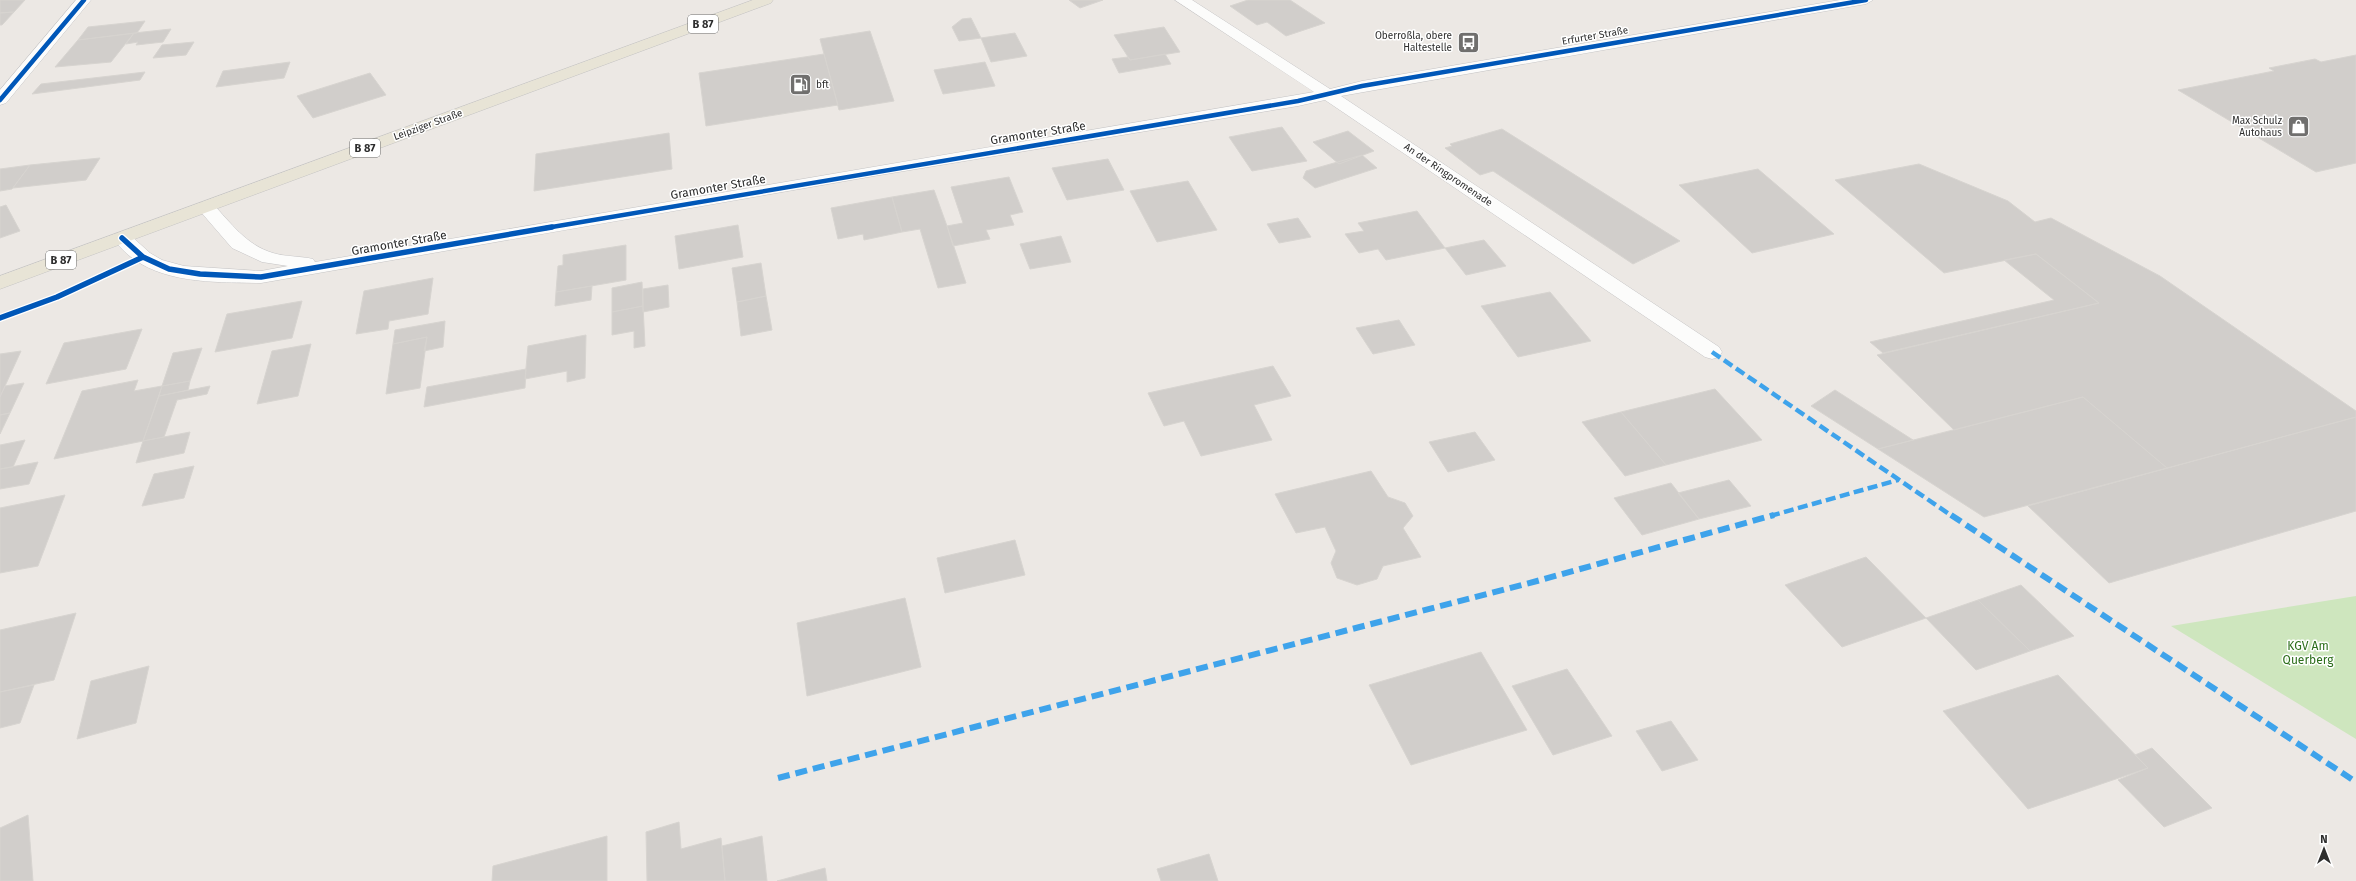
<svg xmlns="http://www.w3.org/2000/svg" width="2356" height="881" font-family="'Fira Sans',sans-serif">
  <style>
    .green { fill: #cee6be }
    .building { fill: #d1cecb; stroke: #d7d4d0 }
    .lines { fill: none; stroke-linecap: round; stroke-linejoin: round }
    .minor-casing { stroke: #c5c4c5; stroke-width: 1 }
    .major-casing { stroke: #c6c5c4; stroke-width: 1 }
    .minor { fill: #fcfcfb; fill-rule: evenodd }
    .major { fill: #e8e4d6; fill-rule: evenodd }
    .quiet-far1 { stroke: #3ea3eb; stroke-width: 4.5; stroke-dasharray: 10 4.5; stroke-linecap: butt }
    .quiet { stroke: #3ea3eb; stroke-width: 6; stroke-dasharray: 12 6; stroke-linecap: butt }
    .cycleway-far1-casing { stroke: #fff; stroke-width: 6 }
    .cycleway-casing { stroke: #fff; stroke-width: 8 }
    .cycleway-far1 { stroke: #0057b8; stroke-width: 4.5 }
    .cycleway { stroke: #0057b8; stroke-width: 5.5 }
    .labels { text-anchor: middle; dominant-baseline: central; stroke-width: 3; stroke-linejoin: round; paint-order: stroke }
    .far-poi-label { font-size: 10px; fill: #2e2e2e; stroke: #fff; text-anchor: end }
    .far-street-label { font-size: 10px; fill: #2e2e2e; stroke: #fff }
    .shield { fill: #fff; stroke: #6d6d6d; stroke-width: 1 }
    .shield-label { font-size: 11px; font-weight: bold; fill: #2e2e2e }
    .street-label { font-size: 12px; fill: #2e2e2e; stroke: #fff }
    .park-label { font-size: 12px; fill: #2c6e1b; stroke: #fff }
  </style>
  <rect width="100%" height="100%" fill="#ece8e4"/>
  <path class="green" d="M2356 596V739L2171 626Z"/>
  <path class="building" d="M0 0H25L14 12 0 13Z
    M1069 0H1103L1080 8Z
    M1248 0H1290L1325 23 1286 36 1267 22 1257 25 1230 6Z
    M14 12 2 25H0V13Z
    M971 18 981 38 959 41 952 27 962 19Z
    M145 21 137 33 78 40 88 27Z
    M1164 27 1180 52 1130 60 1114 35Z
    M171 29 163 42 136 45 138 42 126 44 134 33Z
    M870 31 894 101 839 110 820 39Z
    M134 33 111 62 55 67 78 40Z
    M1015 33 1027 56 991 62 981 38Z
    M194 42 186 55 153 58 162 45Z
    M824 54 838 105 706 126 699 73Z
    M1165 54 1171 64 1119 73 1112 59 1128 57 1130 60Z
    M2356 55V163L2316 172 2178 90 2274 71 2269 68 2315 59 2321 62Z
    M290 62 284 78 216 87 223 71Z
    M985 62 995 86 943 94 934 70Z
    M145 72 140 80 32 94 41 84Z
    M370 73 386 95 313 118 297 96Z
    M1282 127 1307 161 1252 171 1229 137Z
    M1502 129 1680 241 1633 264 1493 171 1480 175 1445 148 1452 146 1450 144Z
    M1348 131 1374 151 1339 164 1313 142Z
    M669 133 672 169 534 191 536 154Z
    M1362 155 1377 168 1315 188 1303 178 1306 171Z
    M100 158 86 180 13 188 30 165Z
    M1108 159 1124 190 1067 200 1052 168Z
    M1919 164 2008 201 2035 222 2051 218 2160 276 2356 411V417L2167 468 2083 397 1954 430 1877 355 2099 303 2036 254 1944 273 1835 180Z
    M30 165 12 189 0 191V169Z
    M1758 169 1834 234 1752 253 1679 185Z
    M1009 177 1023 212 1010 215 1014 225 986 230 990 239 953 246 947 226 963 223 951 187Z
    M1188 181 1217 230 1157 242 1130 191Z
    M934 190 947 226 966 283 938 288 920 229 902 232 892 197Z
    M892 197 902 232 864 240 863 234 838 239 831 208Z
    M6 205 20 231 0 238V207Z
    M1417 211 1445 248 1386 260 1378 249 1359 253 1345 234 1364 231 1358 223Z
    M1298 218 1311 237 1279 243 1267 224Z
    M738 225 743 257 679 269 675 236Z
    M1061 236 1071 262 1030 269 1020 244Z
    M1484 240 1506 266 1466 275 1445 248Z
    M626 245V280L556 292 558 266 563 265V255Z
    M2036 254 2099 303 1883 353 1870 342 2054 300 2004 260Z
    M761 263 766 296 737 302 732 268Z
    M433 278 428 314 389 321 388 329 356 334 364 291Z
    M642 282 643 306 612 312V288Z
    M668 285 669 307 643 312V289Z
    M592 286 591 300 555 306 556 292Z
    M1550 292 1591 341 1518 357 1481 306Z
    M766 296 772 330 741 336 737 302Z
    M302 301 292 338 215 352 227 314Z
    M643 306 645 346 634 348V331L612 335V312Z
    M1399 320 1415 345 1373 354 1356 328Z
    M445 321 443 347 424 351 427 337 393 344 395 330Z
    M142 329 126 369 46 384 64 343Z
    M586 335 585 378 567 382V371L525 379 528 346Z
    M427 337 420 388 386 394 393 344Z
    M311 344 298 396 257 404 272 351Z
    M202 348 190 381 162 386 173 353Z
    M21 351 5 386 0 397V354Z
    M1273 366 1291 396 1254 405 1272 440 1201 456 1184 421 1164 426 1148 393Z
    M526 369 525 388 424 407 427 387Z
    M138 380 134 391 162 386 143 441 54 459 82 391Z
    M190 381 188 390 159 396 162 386Z
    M24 383 10 413 0 415V397L5 386Z
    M210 386 207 394 177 400 164 437 143 441 159 396Z
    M1715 389 1762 440 1666 465 1621 412Z
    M1835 390 1913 440 1878 449 1811 406Z
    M2083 397 2167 468 1984 517 1878 449Z
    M1621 412 1666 465 1625 476 1582 422Z
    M10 413 0 434V415Z
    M2356 417V511L2109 583 2028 506Z
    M190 432 184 453 136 463 143 441Z
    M1475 432 1495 460 1448 472 1429 442Z
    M25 440 13 467 0 469V445Z
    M38 462 29 484 0 489V469Z
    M194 466 184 498 142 506 154 474Z
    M1371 471 1388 497 1405 503 1413 516 1403 528 1421 557 1383 566 1377 579 1357 585 1337 578 1331 563 1336 551 1325 527 1296 533 1275 494Z
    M1729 480 1751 506 1699 519 1678 493Z
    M1671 483 1699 519 1642 535 1614 498Z
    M65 495 38 566 0 573V508Z
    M1015 540 1025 575 945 593 937 558Z
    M1866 557 1926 618 1842 647 1785 585Z
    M2021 585 2074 636 2030 651 1978 600Z
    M905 598 921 667 807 696 797 623Z
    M1978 600 2030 651 1976 670 1926 618Z
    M76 613 54 680 0 692V630Z
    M1481 652 1527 730 1411 765 1369 685Z
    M149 666 136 723 77 739 91 681Z
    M1567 669 1612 736 1553 755 1512 686Z
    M2058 675 2148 768 2028 809 1943 711Z
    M34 685 20 723 0 728V692Z
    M1671 721 1698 760 1662 771 1636 731Z
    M2152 748 2212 808 2164 827 2118 780 2148 768 2135 755Z
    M28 815 33 881H0V828Z
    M679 822 681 849 721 838 725 881H647L646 832Z
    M607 836V881H492L493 866Z
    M762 836 767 881H725L722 846Z
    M1209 854 1218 881H1161L1157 869Z
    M825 868 827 881H777Z"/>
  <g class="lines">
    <defs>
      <path id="minor" d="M76 0H91L6 103 0 105V90Z
        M1175 0H1192L1330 89 1362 81 1840 0H1873L1866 4 1341 96 1719 347 1722 352 1719 357 1712 359 1705 357 1325 100 1298 106 874 176 261 283C211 282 145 285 113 238L115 234H129L150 253 162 260 184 266 261 271 288 266 262 262 232 248 200 211 197 207 200 203H212C231 223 246 245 273 253 286 257 300 256 313 259L315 262 1314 92Z"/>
      <path id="major" d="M753 0H773L771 3 0 289V276Z"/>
    </defs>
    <use href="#minor" class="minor-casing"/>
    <use href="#major" class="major-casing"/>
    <use href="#minor" class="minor"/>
    <use href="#major" class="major"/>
    <path class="quiet-far1" d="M1712 352 1952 516
      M1770 516 1898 480"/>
    <path class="quiet" d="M1951 515 2356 782
      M778 778 1537 581 1774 515"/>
    <defs>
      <path id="cycleway-far1" d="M0 100 84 0
        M546 228 1298 101 1362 86 1866 0"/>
      <path id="cycleway" d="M122 238 143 257 169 269 200 274 261 277 552 227
        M0 318 57 297 143 257"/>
    </defs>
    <use href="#cycleway-far1" class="cycleway-far1-casing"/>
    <use href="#cycleway" class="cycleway-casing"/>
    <use href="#cycleway-far1" class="cycleway-far1"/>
    <use href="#cycleway" class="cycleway"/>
  </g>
  <defs>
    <symbol id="bus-square" viewBox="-11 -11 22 22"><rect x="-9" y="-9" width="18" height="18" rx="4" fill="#706f6e" stroke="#fff"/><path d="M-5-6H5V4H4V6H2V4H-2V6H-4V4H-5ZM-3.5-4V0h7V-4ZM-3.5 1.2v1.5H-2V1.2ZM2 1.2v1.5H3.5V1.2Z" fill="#fff"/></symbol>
    <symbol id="fuel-square" viewBox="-11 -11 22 22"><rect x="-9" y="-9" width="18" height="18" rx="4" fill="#706f6e" stroke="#fff"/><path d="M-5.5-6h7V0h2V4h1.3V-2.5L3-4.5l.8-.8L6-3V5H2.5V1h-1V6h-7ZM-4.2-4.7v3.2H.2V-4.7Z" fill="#fff"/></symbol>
    <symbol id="shop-square" viewBox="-11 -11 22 22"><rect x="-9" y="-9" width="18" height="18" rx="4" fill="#706f6e" stroke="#fff"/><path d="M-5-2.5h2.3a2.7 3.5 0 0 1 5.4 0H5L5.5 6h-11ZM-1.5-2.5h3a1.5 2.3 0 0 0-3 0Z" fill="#fff"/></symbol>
  </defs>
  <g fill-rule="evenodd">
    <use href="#bus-square" x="1456" y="30" width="25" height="25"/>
    <use href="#fuel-square" x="788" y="72" width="25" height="25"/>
    <use href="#shop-square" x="2286" y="114" width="25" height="25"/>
  </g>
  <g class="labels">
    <g class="far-poi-label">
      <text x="1452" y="36">Oberroßla, obere<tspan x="1452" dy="12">Haltestelle</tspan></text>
      <text x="816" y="85" text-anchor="start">bft</text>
      <text x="2282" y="121">Max Schulz<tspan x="2282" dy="12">Autohaus</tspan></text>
    </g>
    <g class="far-street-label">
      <text transform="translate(1595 36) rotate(-10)">Erfurter Straße</text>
      <text transform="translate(428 125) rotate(-20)">Leipziger Straße</text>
      <text transform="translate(1448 175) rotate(34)">An der Ringpromenade</text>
    </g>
    <g class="shield">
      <rect x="688" y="15" width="30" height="18" rx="3"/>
      <rect x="350" y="139" width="30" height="18" rx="3"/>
      <rect x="46" y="251" width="30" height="18" rx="3"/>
    </g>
    <g class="shield-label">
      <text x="703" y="24">B 87</text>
      <text x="365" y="148">B 87</text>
      <text x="61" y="260">B 87</text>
    </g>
    <g class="street-label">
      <text transform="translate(1038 133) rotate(-9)">Gramonter Straße</text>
      <text transform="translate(718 187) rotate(-10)">Gramonter Straße</text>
      <text transform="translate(399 243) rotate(-10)">Gramonter Straße</text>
    </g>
    <g class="park-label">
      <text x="2308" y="646">KGV Am<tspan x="2308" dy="14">Querberg</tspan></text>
    </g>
  </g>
  <g transform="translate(2324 849)" stroke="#ffffff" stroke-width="3" paint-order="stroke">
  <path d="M0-3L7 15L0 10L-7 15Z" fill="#2e2e2e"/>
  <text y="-6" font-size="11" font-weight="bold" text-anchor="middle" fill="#2e2e2e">N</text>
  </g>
</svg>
